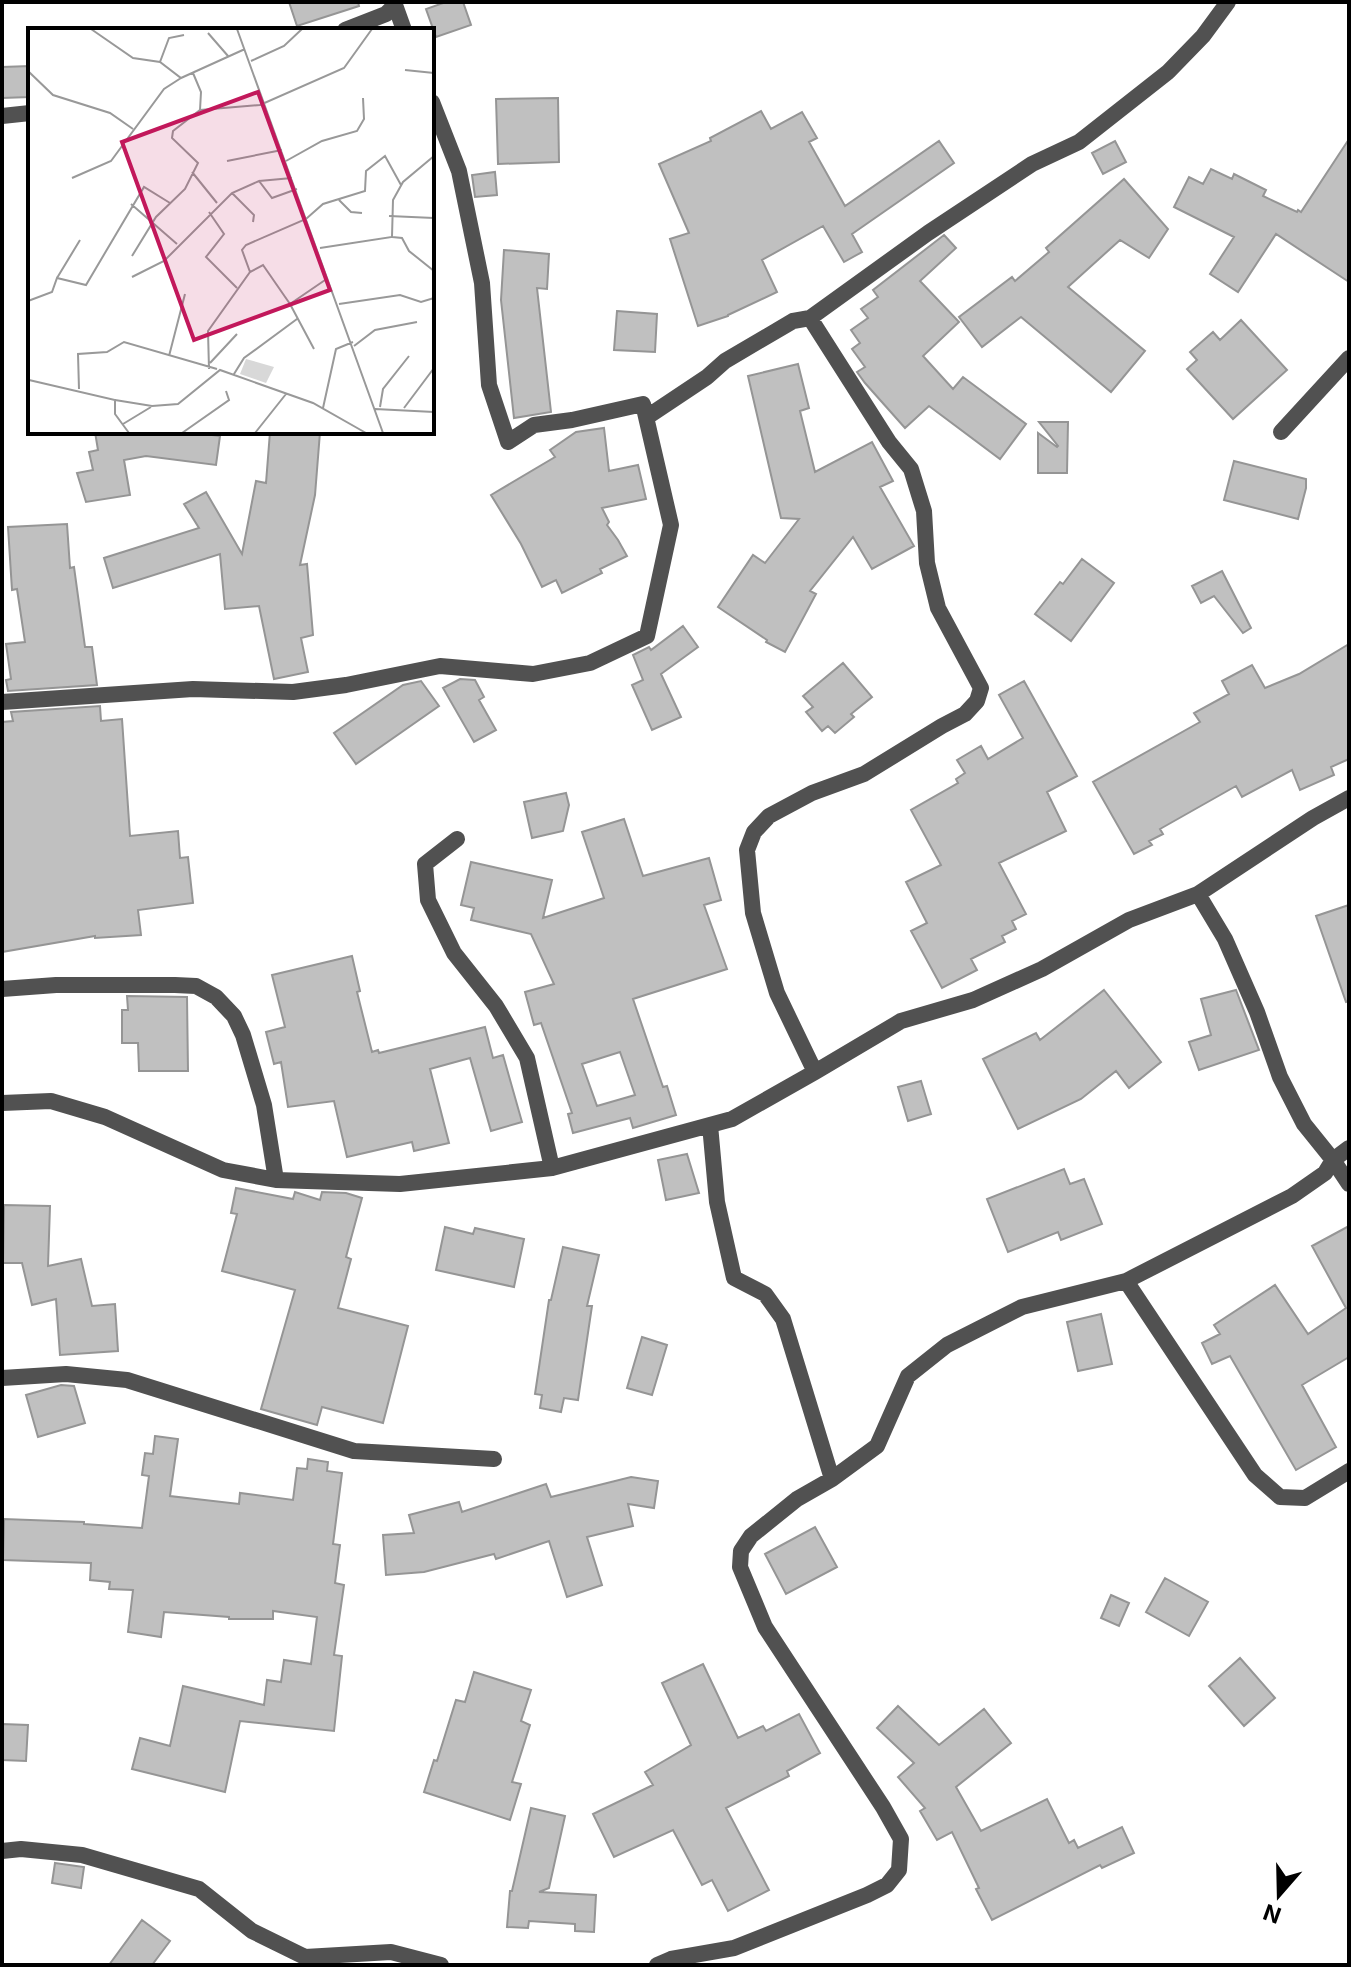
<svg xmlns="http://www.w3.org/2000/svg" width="1351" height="1967" font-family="Inter,sans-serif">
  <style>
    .building { fill: #c0c0c0; stroke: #959595; stroke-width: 2; fill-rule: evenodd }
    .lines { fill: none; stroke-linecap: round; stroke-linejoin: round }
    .street { stroke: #515151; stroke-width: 16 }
    .inset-road { fill: none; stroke: #999; stroke-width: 2 }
    .view { fill: #c2185b; fill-opacity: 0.15; stroke: #c2185b; stroke-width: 4 }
    .inset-edge { fill: none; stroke: #000; stroke-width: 4 }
  </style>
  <rect width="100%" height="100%" fill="#fff"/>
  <path class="building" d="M289 2H358L359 6 297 26Z
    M446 2H463L471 25 436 37 426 9Z
    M30 66V97L2 98V67Z
    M558 98 559 162 498 164 496 99Z
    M761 111 771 129 802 112 817 138 809 142 845 206 939 141 954 163 852 234 862 252 844 262 823 226 762 260 777 292 728 315V316L698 326 670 239 689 233 659 164 711 141 710 138Z
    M1349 139V282L1276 234 1238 292 1210 274 1234 237 1174 207 1189 177 1203 184 1211 169 1232 179 1234 174 1266 190 1263 196 1297 212 1298 210 1301 212Z
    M1115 141 1126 162 1103 174 1092 153Z
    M495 172 497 195 475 197 472 175Z
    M1124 179 1168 229 1149 258 1120 240 1068 287 1145 351 1111 392 1021 317 982 347 959 317 1012 277 1015 281 1049 252 1046 248Z
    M944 235 956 248 920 281 959 322 923 356 953 389 963 377 1026 424 1000 459 929 406 905 428 865 383 857 372 865 367 852 349 860 343 851 330 868 318 861 309 878 297 873 290Z
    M504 250 549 254 547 289 537 288 551 412 514 418 501 300Z
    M617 311 657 314 655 352 614 350Z
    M1241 320 1287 370 1233 419 1187 369 1197 360 1190 352 1213 332 1220 340Z
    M798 364 809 408 800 411 815 472 872 442 893 481 880 487 914 546 872 569 853 537 810 591 816 594 785 652 766 642 767 640 718 607 753 555 765 563 799 519 781 518 748 376Z
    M1039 422H1068L1067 473H1038V433L1057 447 1058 446Z
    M604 428 609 471 638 465 646 499 602 508 609 522 607 525 618 540 627 556 600 569 602 573 562 593 556 580 542 587 521 544 491 495 555 457 550 450 576 432Z
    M95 432H188L220 436 216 465 146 456 124 460 130 495 86 502 77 473 93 470 89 452 98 450Z
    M270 432H320L315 495 300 565 307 564 313 635 301 638 308 672 274 679 259 606 225 609 220 554 113 588 104 558 199 528 184 504 206 492 242 554 256 481 266 483Z
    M1234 461 1306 479V488L1298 519 1224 500Z
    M67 524 70 568 74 567 85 647H92L97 685 8 691 6 680 11 679 6 644 25 642 17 589 12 590 8 527Z
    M1082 559 1114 583 1071 641 1035 614 1060 582 1063 584Z
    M1222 571 1251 628 1243 633 1214 596 1201 603 1192 586Z
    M683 626 698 647 661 674 681 717 652 730 632 685 643 680 633 655 649 647 651 650Z
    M1349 644V759L1331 767 1334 775 1300 790 1292 770 1242 797 1236 786 1160 829 1163 834 1149 841 1152 845 1134 854 1093 782 1200 722 1194 713 1229 694 1222 681 1252 665 1265 688 1299 674Z
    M843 663 872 697 851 714 854 717 835 733 828 726 822 731 806 712 813 707 803 696Z
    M460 679 475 680 484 697 479 700 496 730 474 742 443 688Z
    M421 681 439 706 356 764 334 733 403 685Z
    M1024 681 1077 776 1047 792 1066 831 999 863 1026 914 1012 921 1016 929 1002 936 1005 942 971 959 977 970 942 988 911 931 927 923 906 882 941 865 911 810 958 783 956 779 965 773 957 760 981 746 988 759 1023 738 999 695Z
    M100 706 101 721 122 719 130 836 178 831 180 858 188 857 193 903 138 910 141 935 95 938V936L2 952V722L13 721 11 712Z
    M566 793 569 805 563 831 532 838 524 802Z
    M624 819 643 876 709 858 721 900 704 905 727 969 633 999 663 1087 667 1086 676 1115 633 1128 630 1118 573 1133 568 1114 572 1113 541 1023 534 1025 525 992 554 984 531 934 471 920 474 908 461 905 471 862 552 880 543 918 604 898 582 832ZM620 1052 635 1095 597 1106 582 1064Z
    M1349 905V1001L1346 1002 1316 916Z
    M352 956 360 991 357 992 372 1052 378 1050 379 1053 485 1027 493 1058 503 1055 522 1122 491 1131 470 1058 430 1069 449 1143 414 1151 412 1142 347 1157 334 1101 288 1107 281 1062 274 1064 266 1032 285 1027 272 975Z
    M1104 990 1161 1062 1129 1088 1116 1071 1081 1099 1018 1129 983 1059 1036 1033 1040 1040Z
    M1236 990 1259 1050 1199 1070 1189 1042 1211 1035 1201 999Z
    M127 996 187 997 188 1071H139L138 1043H122V1010H128Z
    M921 1081 931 1114 908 1121 898 1087Z
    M687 1154 699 1193 666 1200 658 1160Z
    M1064 1169 1070 1184 1084 1179 1102 1224 1061 1240 1058 1232 1008 1252 987 1199Z
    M236 1188 293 1199 295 1192 320 1200 322 1192 346 1193 362 1198 346 1257 351 1259 338 1308 408 1326 383 1423 322 1407 317 1425 261 1409 295 1290 222 1271 237 1214 231 1213Z
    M4 1205 50 1206 48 1266 81 1259 92 1306 115 1304 118 1351 60 1355 56 1299 32 1305 22 1263H3Z
    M1349 1226V1357L1302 1385 1336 1447 1296 1470 1230 1356 1212 1364 1202 1343 1220 1334 1214 1325 1275 1285 1308 1334 1346 1308 1312 1246Z
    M445 1227 473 1234 475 1228 524 1239 514 1287 436 1270Z
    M563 1247 599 1255 587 1306H592L578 1400 564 1398 561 1412 540 1408 542 1395 535 1394 549 1300H551Z
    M1101 1314 1112 1364 1078 1371 1067 1322Z
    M642 1337 667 1345 652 1395 627 1388Z
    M61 1385 74 1386 85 1423 38 1437 26 1395Z
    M155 1436 178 1439 170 1496 239 1504 240 1493 293 1500 297 1468 307 1469 308 1459 328 1462 327 1471 342 1473 333 1544 340 1545 335 1583 344 1585 334 1655 342 1656 334 1731 240 1721 225 1792 132 1769 140 1738 170 1746 183 1686 264 1705 267 1680 281 1682 284 1660 311 1664 317 1617 273 1611V1619H229V1617L164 1612 161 1637 128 1632 133 1590 109 1589 110 1582 90 1580 91 1563 3 1560 4 1519 84 1522V1524L142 1528 149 1476 142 1475 145 1453 153 1454Z
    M631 1477 658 1481 654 1508 628 1504 633 1526 587 1537 602 1585 567 1597 549 1541 496 1559 494 1554 424 1572 386 1575 383 1535 414 1533 409 1515 459 1502 462 1512 546 1484 551 1497Z
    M815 1527 837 1567 786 1594 765 1554Z
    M1165 1578 1208 1602 1189 1636 1146 1612Z
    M1111 1595 1129 1603 1119 1626 1101 1618Z
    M1240 1658 1275 1698 1244 1726 1209 1686Z
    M703 1664 738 1738 763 1726 766 1731 799 1714 820 1753 787 1771 789 1776 726 1808 769 1890 728 1911 712 1880 702 1885 673 1830 614 1857 593 1814 653 1785 645 1772 691 1745 662 1683Z
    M474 1672 531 1690 521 1721 530 1725 512 1782 521 1784 510 1820 424 1792 434 1760 437 1761 456 1700 465 1702Z
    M898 1706 939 1745 984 1709 1011 1743 956 1787 981 1831 1047 1799 1069 1843 1074 1840 1078 1848 1122 1827 1134 1853 1102 1868 1100 1865 992 1920 976 1889 979 1888 952 1832 937 1840 920 1811 925 1808 898 1777 914 1763 877 1728Z
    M2 1724 28 1725 26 1761 2 1760Z
    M531 1808 565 1816 549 1888 539 1892 596 1895 594 1932 575 1931V1924L529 1921 528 1928 507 1927 510 1891H512Z
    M55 1863 84 1867 81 1888 52 1883Z
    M142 1920 170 1941 152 1965H109Z"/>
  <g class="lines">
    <path class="street" d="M395 5 404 30
      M345 30 386 14 395 5V2
      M2 116 30 113
      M810 318 889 442 911 469 924 511 927 563 938 608 981 688 977 701 965 714 942 726 864 774 812 793 769 816 754 832 747 850 753 913 777 993 815 1072
      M647 417 707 377 725 361 793 321 810 318 928 233 1032 164 1079 142 1168 72 1203 36 1228 2
      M1281 432 1349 358
      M2 702 193 689 293 692 346 685 440 666 533 674 590 663 647 636 671 525 643 404 572 420 534 425 508 442 489 385 482 283 459 171 432 102
      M457 839 425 864 428 900 454 953 496 1006 527 1058 552 1168
      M1198 894 1225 939 1257 1012 1280 1077 1304 1124 1333 1160 1349 1184
      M2 989 56 985H175L196 986 216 997 234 1016 243 1035 264 1105 276 1180 400 1184 552 1168 732 1119 815 1072 901 1021 973 1000 1042 969 1129 920 1198 894 1313 818 1349 798
      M2 1103 51 1101 105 1117 223 1170 276 1180
      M710 1125 717 1202 734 1278 765 1294 783 1319 832 1479
      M1126 1281 1255 1475 1280 1497 1305 1498 1349 1471
      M2 1378 66 1374 127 1380 354 1451 494 1459
      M2 1851 21 1849 82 1855 199 1889 252 1931 305 1957 391 1952 441 1965
      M657 1965 671 1959 734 1948 867 1895 887 1885 899 1870 901 1839 883 1807 765 1627 740 1567 741 1551 751 1536 797 1499 832 1479 877 1446 908 1376 947 1345 1022 1307 1126 1281 1292 1196 1325 1173 1333 1160 1349 1148"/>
  </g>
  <g transform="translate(28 28)">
    <rect width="406" height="406" fill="#fff"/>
    <path d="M218 331 246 339 238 355 212 346Z" fill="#d8d8d8"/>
    <path class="inset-road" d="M63 1 105 30 132 34 153 50 217 21M209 1 355 405M180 5 200 28M223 33 256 18 274 1M132 34 141 10 156 7M377 42 406 45M0 43 25 67 82 85 105 101M165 45 173 64 172 82M199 133 254 122M258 133 294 113 329 103 336 91 335 70M164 144 189 175M44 150 83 133 136 61 153 50M231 153 264 150M204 165 226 187 225 194M311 172 323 184 334 185M103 176 149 216M181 184 196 206 178 229 209 260M361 188 406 190M364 209 374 210 381 223 406 243M292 220 364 209 365 172 375 154 406 128M104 228 128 189 157 161 170 135 144 110 145 103 172 82 232 77 316 40 344 1M222 244 214 222 218 217 278 191 295 176 337 163 338 143 357 128 373 157M104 249 136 233 204 165 231 153 244 170 269 161M29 250 52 212M0 273 24 264 29 250 58 257 116 159 142 175M311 276 372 267 393 274 406 270M326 318 347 302 389 294M286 321 262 276 300 250M141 328 157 266M182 335 209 306M181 341 180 303 222 244 235 237 262 276M206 346 216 330 269 291M1 352 87 372V386L101 405M51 361 50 326 79 324 96 314 189 341M87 372 124 378 150 376 192 342 285 375 338 405M352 379 355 361 381 328M295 380 308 321 325 314M376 380 406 340M347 381 406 384M95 396 123 379M154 405 201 372 198 363M227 405 258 366"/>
    <path class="view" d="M230 64 302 262 166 312 94 114Z"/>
    <rect width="406" height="406" class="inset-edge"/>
  </g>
  <rect width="1351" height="1967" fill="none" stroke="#000000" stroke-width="8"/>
  <g transform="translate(1279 1895) rotate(200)" stroke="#ffffff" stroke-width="6" paint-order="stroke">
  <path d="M0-6L14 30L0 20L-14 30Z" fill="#000000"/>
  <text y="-12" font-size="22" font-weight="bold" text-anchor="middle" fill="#000000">N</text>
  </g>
</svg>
